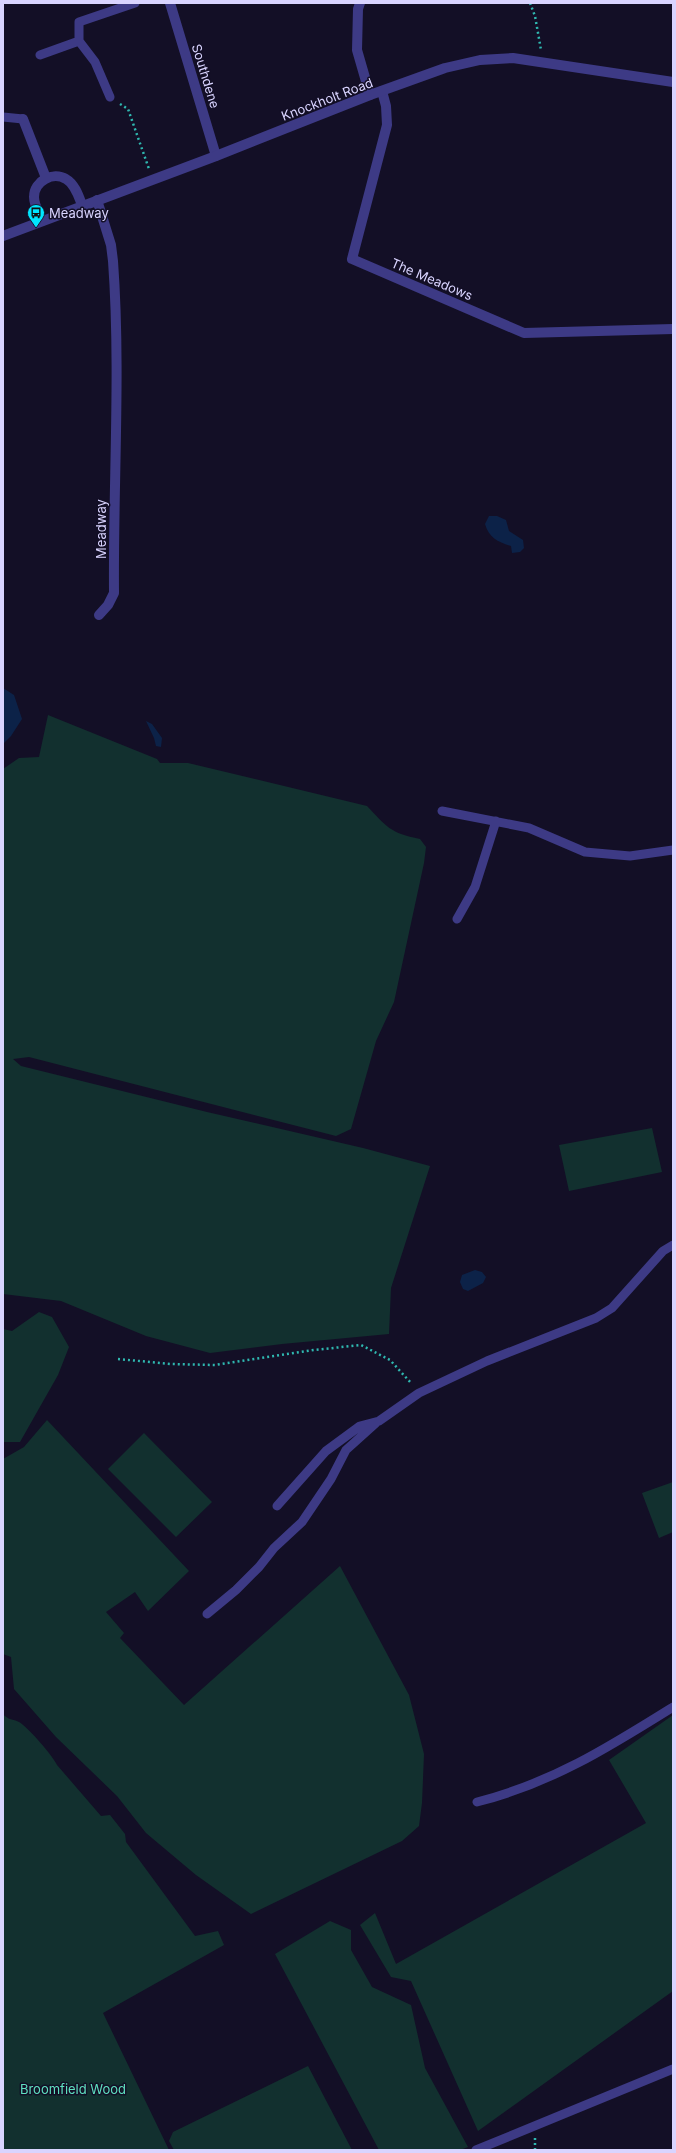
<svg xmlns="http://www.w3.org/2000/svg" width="676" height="2153" font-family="Inter,sans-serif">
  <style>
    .green { fill: #12302f }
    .water { fill: #0c2248 }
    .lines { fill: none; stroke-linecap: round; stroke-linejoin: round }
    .path { stroke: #2fb8b0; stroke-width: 2.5; stroke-dasharray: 2 3; stroke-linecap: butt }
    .service { stroke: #3d3a85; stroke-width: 9 }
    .minor { stroke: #3d3a85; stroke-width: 10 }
    .tertiary { stroke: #3d3a85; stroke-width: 10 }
    .labels { text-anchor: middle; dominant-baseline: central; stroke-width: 3; stroke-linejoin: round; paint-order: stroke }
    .street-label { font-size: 13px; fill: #d9d4ff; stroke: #130f26 }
    .poi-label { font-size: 13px; fill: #d9d4ff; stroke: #130f26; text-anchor: start }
    .park-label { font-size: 13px; fill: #5fe0c0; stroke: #130f26 }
  </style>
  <rect width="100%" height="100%" fill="#130f26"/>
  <path class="green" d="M48 715 157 759 160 763H188L367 806C387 827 390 833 420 839L426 847 424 863 394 1002 376 1041 351 1129 336 1136 29 1057 13 1059 21 1066 207 1112 363 1148 430 1166 391 1288 389 1334 282 1344 210 1353 146 1336 61 1301 3 1294V769L19 758 39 757Z
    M652 1128 662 1172 569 1191 559 1145Z
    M39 1312 52 1317 69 1347 58 1375 20 1442H3V1329L12 1331Z
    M47 1420 189 1571 148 1611 135 1592 106 1612 124 1633 120 1638 184 1705 340 1566 409 1695 424 1754 422 1803 419 1826 402 1841 251 1914 196 1875 146 1833 117 1796 56 1737 14 1689 11 1657 3 1654V1459L24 1447Z
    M144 1433 212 1502 176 1537 108 1469Z
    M673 1482V1532L659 1538 642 1493Z
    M3 1714C8 1720 13 1719 19 1722 27 1726 53 1756 57 1765L101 1816 110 1815 125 1834 126 1842 195 1936 218 1931 224 1945 103 2013 169 2150H3Z
    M673 1715V1991L478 2131 411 1981 391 1977 360 1925 375 1913 396 1964 646 1823 609 1760Z
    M330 1921 351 1930V1950L372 1987 411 2005 425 2068 468 2147 460 2150H379L275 1954Z
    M308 2066 352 2150H174L169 2141 173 2132Z"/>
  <path class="water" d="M489 516H497L506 520 509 531 523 540 524 548 520 552 512 553 511 546C498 542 489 538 485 524Z
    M3 688 14 695 22 719 11 736 3 744Z
    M146 721 152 724 162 738 161 747 156 746 154 738Z
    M475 1270 482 1272 486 1277 483 1283 468 1291 463 1289 460 1282 462 1275Z"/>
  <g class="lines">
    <path class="path" d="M530 3 535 16 541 50
      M120 104 128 109 149 169
      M118 1359 171 1364 215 1365 314 1350 361 1345 390 1360 411 1383
      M535 2150V2138"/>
    <path class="service" d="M79 41 95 62 110 97
      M40 55 79 41V22L135 3
      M3 117 23 119
      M442 811 529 828 585 852 630 856 673 850
      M457 919 475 887 496 821
      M277 1506 326 1451 360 1426 379 1421 419 1393 487 1361 596 1318 612 1308 663 1251 673 1245
      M207 1614 236 1590 259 1567 274 1548 302 1522 331 1479 346 1450 376 1423
      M477 1802C552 1783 609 1747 673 1707
      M476 2150 673 2069"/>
    <path class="minor" d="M170 3 216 156
      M360 3 358 9 357 50 370 95
      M382 91 386 106 387 125 352 259 524 333 673 329
      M23 119 46 178
      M97 200 111 245 113 261C121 371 113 482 114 593L108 605 99 615
      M42 221C39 213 34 205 34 197 34 181 53 171 66 179 75 184 79 197 82 205"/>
    <path class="tertiary" d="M3 236 216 156 370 95 445 68 480 60 513 58 673 82"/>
  </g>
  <defs>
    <symbol id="bus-pin" viewBox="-11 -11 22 30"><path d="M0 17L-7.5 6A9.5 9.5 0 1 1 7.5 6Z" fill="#00e5ff" stroke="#130f26"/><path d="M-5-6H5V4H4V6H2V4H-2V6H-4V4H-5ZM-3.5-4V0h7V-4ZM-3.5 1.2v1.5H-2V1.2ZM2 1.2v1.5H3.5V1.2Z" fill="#111"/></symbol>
  </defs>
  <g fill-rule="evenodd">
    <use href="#bus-pin" x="26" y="203" width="20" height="27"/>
  </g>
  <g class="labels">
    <g class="street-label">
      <text transform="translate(206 76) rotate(73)">Southdene</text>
      <text transform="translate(327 99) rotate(-21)">Knockholt Road</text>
      <text transform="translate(432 279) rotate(23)">The Meadows</text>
      <text transform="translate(101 529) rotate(-90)">Meadway</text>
    </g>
    <g class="poi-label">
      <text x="49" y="213">Meadway</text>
    </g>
    <g class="park-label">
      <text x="73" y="2089">Broomfield Wood</text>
    </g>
  </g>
  <rect width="676" height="2153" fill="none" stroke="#d9d4ff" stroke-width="8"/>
</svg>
